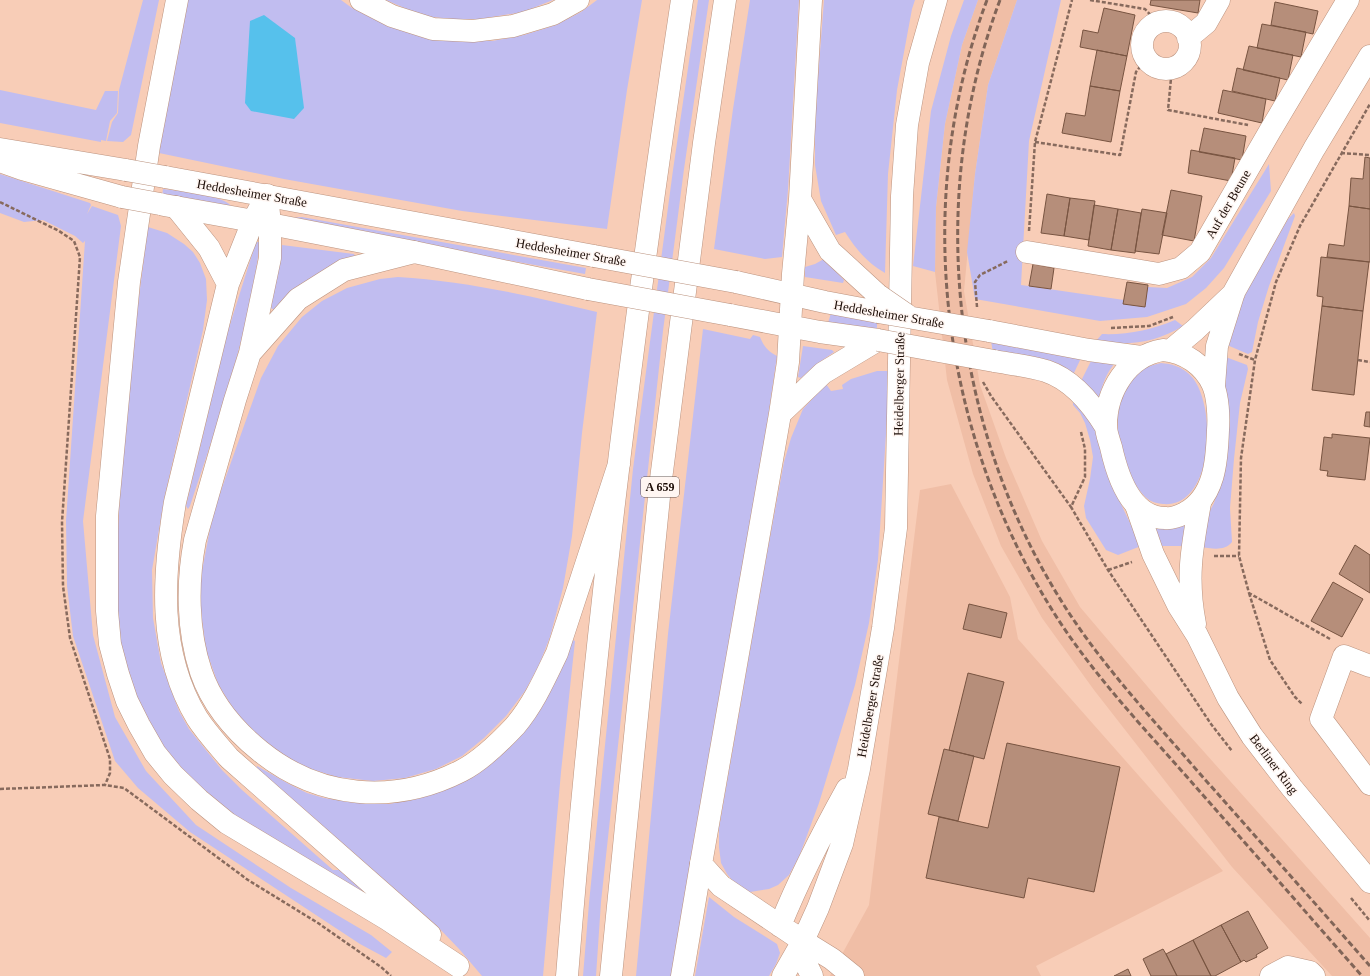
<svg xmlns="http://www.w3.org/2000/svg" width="1370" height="976" font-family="'Times New Roman',serif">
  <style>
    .built { fill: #f0bea6 }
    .green { fill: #c1bdf0 }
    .water { fill: #56c1ec }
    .building { fill: #b68e7a; stroke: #785441 }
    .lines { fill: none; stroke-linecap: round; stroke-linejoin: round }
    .minor-casing { stroke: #bb937f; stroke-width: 23 }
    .major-casing { stroke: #bb937f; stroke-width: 23 }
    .highway-casing { stroke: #bb937f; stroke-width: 23 }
    .path { stroke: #876a5d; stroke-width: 2.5; stroke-dasharray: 4 2; stroke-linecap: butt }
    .minor { stroke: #fff; stroke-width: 22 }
    .major { stroke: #fff; stroke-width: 22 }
    .highway { stroke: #fff; stroke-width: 22 }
    .rail { stroke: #816558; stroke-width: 3; stroke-dasharray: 6 3; stroke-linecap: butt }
    .major-bridge-casing { stroke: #bb937f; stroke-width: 23; stroke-linecap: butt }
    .major-bridge { stroke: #fff; stroke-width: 22 }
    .labels { text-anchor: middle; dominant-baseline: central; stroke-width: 3; stroke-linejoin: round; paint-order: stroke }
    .shield { fill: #fff6f2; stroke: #60534e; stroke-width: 1 }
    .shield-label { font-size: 12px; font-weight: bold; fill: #1c0d07 }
    .street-label { font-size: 13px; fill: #1c0d07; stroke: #fff6f2 }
  </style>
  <rect width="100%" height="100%" fill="#f8cdb7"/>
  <path class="built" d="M978 0H1017L988 85 975 174 964 291 980 385 1006 458 1042 541 1080 607 1181 726 1370 938V976H1332L1232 867 1094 690 1042 618 1001 546 973 474 947 380 935 272 936 207 945 124 962 45Z
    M951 484 1010 597 1018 639 1223 871 1036 966 1041 976H830L869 905 920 490Z"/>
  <path class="green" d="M143 0H159L131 135 123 142 107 141 112 122 118 113 119 90Z
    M187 0H341L352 8 389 26 428 39 492 41 524 35 556 25 581 12 597 0H642L627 90 607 229 462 211 284 179 159 153Z
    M386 0H553L523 12 480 19H452L423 16Z
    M698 0H709L684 169 663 331 601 902 596 976H583L589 903 633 469 673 170Z
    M750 0H799L788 190 782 257 765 259 714 249 733 109Z
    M824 0H915L912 9 897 90 888 174 885 273C867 263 856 249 845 232L836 235 821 201 815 165V117Z
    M964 0H978L962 45 945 124 936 207 935 272 913 266 931 111 951 36Z
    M1017 0H1061L1029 141 1021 285 1124 300V304L1145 307 1148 287 1167 288 1192 277 1211 258 1269 164 1271 191 1224 268 1206 288 1186 304 1147 317 1100 321 975 299 967 252 975 174 988 85Z
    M0 90 96 110 105 91H118L117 113 110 121 106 141 101 140V142L0 123Z
    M0 174 90 203 91 205 87 214 92 206 118 215 121 226 83 521 93 635 115 717 146 771 196 825 291 888 371 935 392 952 386 958 360 944 190 832 138 788 115 761 73 636 67 586 66 521 85 241 83 243 75 236 43 220 24 222 0 213Z
    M163 189C179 191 226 195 233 208L162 197Z
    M1294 213 1295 216 1269 286 1258 322 1252 352 1248 354 1227 345 1232 324 1245 294 1288 219Z
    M302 217 586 268 585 274 288 221 287 218Z
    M148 227 167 233 184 244 193 252 200 263 206 279 207 300 203 330 165 495 152 570 153 618 161 663 179 711 189 729 222 770 242 790 333 870H339L368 894V899C320 869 269 842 224 808 207 794 188 780 175 762 152 732 131 694 123 656 113 603 117 548 120 495 126 405 136 316 148 227Z
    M256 242H260C249 333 219 420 190 506L188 509 186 506 227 334Z
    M282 245 354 254 356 258 274 310 271 308Z
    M824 259 844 280 843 283 805 277V267L815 264Z
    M398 277C465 281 531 296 597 312L582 433 572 536 563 588 550 637 539 665 525 691 506 716 484 738 462 756 436 769 405 778 373 781 337 777 301 766 266 745 237 715 218 684 206 650 201 612V576L213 513 261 378 278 346 302 317 322 301 347 288 380 279Z
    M831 313 877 320V332L828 323Z
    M1175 320 1183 326C1155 343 1129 346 1096 341L1102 334C1127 335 1152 330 1175 320Z
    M703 329 750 339 753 335 760 337C764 347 768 351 777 356L764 445 671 976H636L668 634Z
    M991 341 1082 356 1073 375 993 353Z
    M803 346 832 350 834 352 817 364 801 378 798 377Z
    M1223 356 1247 365 1248 369 1240 403 1234 459 1230 508 1232 542C1224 552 1211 548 1200 547L1205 520 1214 503 1221 482Z
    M1093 357 1117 361C1106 372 1102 386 1098 401L1081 381Z
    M1161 363C1172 364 1180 366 1189 374 1218 400 1215 509 1163 504 1152 503 1147 500 1140 491 1130 477 1118 450 1118 432 1117 413 1120 383 1138 371 1145 367 1153 365 1161 363Z
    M877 371H890L878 560 869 623 855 685 819 803 799 857 789 875 778 885 769 889 750 892 743 889 736 885 727 874 721 863 719 847V828L765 564 784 462 791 438 803 409 826 384 831 391 843 389 842 385 851 379Z
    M1074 399 1091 421 1099 440 1111 483 1141 546 1118 555 1106 550 1086 518 1084 506 1090 479 1093 457 1090 440 1085 423 1080 413 1073 405V401Z
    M1186 525 1183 546H1158L1152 527C1164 530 1174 529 1186 525Z
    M573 640 575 641 561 772 543 976H482L460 950 438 927 256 768 257 766 289 784 307 793 324 798 355 803 389 804 417 799 444 790 542 707Z
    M709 897 734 917 777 944 780 953 776 964 769 976H695Z"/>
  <path class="water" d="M264 15 295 38 304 108 294 119 251 111 245 103 250 21Z"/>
  <path class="building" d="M1151 0H1200L1198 13 1150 5Z
    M1275 2 1318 11 1313 34 1271 25Z
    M1104 8 1135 15 1127 56 1080 47 1083 30 1098 33Z
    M1262 24 1306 32 1301 57 1257 48Z
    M1249 46 1293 55 1288 80 1243 70Z
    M1097 50 1127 56 1120 91 1090 86Z
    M1237 68 1280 78 1275 101 1232 91Z
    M1090 86 1120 91 1111 142 1062 133 1066 113 1085 116Z
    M1223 90 1266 99 1262 123 1218 113Z
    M1204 128 1246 136 1242 160 1199 152Z
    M1191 150 1235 158 1231 181 1188 173Z
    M1365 157 1370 158V209L1349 206 1351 178 1363 179Z
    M1171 190 1202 196 1194 241 1162 235Z
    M1047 194 1070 198 1064 236 1041 233Z
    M1070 198 1095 201 1089 240 1064 236Z
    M1094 205 1118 209 1111 250 1088 246Z
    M1349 206 1370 209V262L1327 257 1329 244 1344 246Z
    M1118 209 1141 213 1135 253 1111 250Z
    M1142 209 1167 213 1159 254 1135 251Z
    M1321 257 1369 262 1363 311 1322 306 1323 297 1317 296Z
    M1033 264 1054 268 1051 289 1029 286Z
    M1127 282 1148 285 1145 307 1123 304Z
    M1322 306 1363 311 1354 395 1312 390Z
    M1366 412H1370V427L1364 426Z
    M1332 434 1370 438 1365 480 1327 476 1328 471 1320 470 1324 437 1332 438Z
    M1355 545 1370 555V593L1339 574Z
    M1333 582 1363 599 1342 637 1311 621Z
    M969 604 1007 613 1001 638 963 629Z
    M968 673 1004 682 984 759 949 750Z
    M1007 743 1120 767 1094 892 1028 878 1024 898 926 878 939 817 988 828Z
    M944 749 974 756 958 821 928 814Z
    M1248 911 1268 948 1256 955 1257 957 1246 962 1244 960 1241 962 1221 925Z
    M1221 925 1241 962 1215 976H1211L1193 940Z
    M1193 940 1211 976H1177L1166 954Z
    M1163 949 1166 954 1177 976H1151L1143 959Z
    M1128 969 1131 976H1114Z"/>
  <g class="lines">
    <defs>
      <path id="minor" d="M1142 45a24 24 0 1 1 48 0a24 24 0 1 1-48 0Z
        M1188 38 1206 23 1219 0
        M1027 252 1159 274 1181 268 1200 252 1270 131 1348 0
        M1136 505 1153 554 1178 605 1197 635 1228 698 1252 736 1292 788 1370 882
        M1195 624C1186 578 1192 547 1200 503
        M1370 666 1344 656 1321 719 1370 784
        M803 941 832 959 853 976
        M803 941 807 966 812 976
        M1271 976 1288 967 1310 972 1314 976"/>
      <path id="major" d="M811 0 800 199 793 274 788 362 780 414 701 864 721 886 803 941 818 908 842 844 859 769 883 628 896 528 902 196 907 125 918 63 936 0
        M0 149 126 170
        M0 161 22 169 122 197
        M165 177 594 256
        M800 199 830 251 878 295
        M164 205 270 224 414 252 588 289
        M736 282 825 302 878 312
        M730 315 820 332 878 340
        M989 331 1089 350 1141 357
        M1163 350C1185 352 1204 365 1213 385 1218 397 1219 417 1218 430 1217 460 1215 497 1185 513 1179 516 1172 519 1165 518 1130 518 1117 474 1111 447 1109 440 1106 433 1106 426 1106 391 1127 356 1163 350Z
        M1170 351 1195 330 1234 293
        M994 361C1011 364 1029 366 1046 371 1073 380 1092 404 1106 427
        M1214 386 1217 346 1234 292 1314 149 1370 56
        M780 414 823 373 878 340
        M780 926C799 879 822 834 847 789"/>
      <path id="highway" d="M177 0 149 146 129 282 116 420 107 516V611L110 644 118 674 127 701 139 725 155 753 173 775 199 800 227 823 387 919 458 966
        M361 0 392 16 433 29 473 31 513 26 553 14 578 0
        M267 195 270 224V258L250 353 235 400 195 540C187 582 187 630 201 672 212 704 234 730 260 751 319 799 394 805 461 771 481 761 500 742 515 726 533 705 545 678 557 653L619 464
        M267 195 253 221 228 284 175 502C163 575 157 652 197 718 206 732 218 745 229 758L430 935
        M176 207 209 248 228 284
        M251 352 298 299 344 270 414 252
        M567 976C593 650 633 324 682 0
        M611 976 660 487 704 143 725 0
        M682 976 701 864
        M783 976 803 941"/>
    </defs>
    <use href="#minor" class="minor-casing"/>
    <use href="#major" class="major-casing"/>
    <use href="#highway" class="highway-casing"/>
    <path class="path" d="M1090 0 1145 9 1158 23
      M1172 68 1168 110 1248 125
      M1035 142 1120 155 1136 72 1146 59
      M1341 153 1370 155
      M0 202 59 231 74 241 80 257 62 522 63 586 70 638 110 759V773L105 785
      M1029 231 1035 142 1072 0
      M977 307 975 282 980 275 1008 261
      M1111 328 1149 326 1173 317
      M1239 354 1255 360
      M1358 360 1370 362
      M983 382 991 396 1071 507
      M1081 432 1085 449V477L1071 507 1108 570 1211 724 1232 751
      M1214 556H1239
      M1108 570 1132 562
      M1249 593 1270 660 1295 697 1302 704
      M1330 639 1249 593 1239 556 1241 458 1255 360 1276 282 1300 226 1370 104
      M0 789 105 785 124 788 248 880 318 923 381 967 391 976
      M1351 898 1370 921"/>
    <use href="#minor" class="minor"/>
    <use href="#major" class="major"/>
    <use href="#highway" class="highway"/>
    <path class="rail" d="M987 0C911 201 940 432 1054 613 1092 673 1141 725 1188 778 1246 844 1304 910 1362 976
      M1000 0C924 201 952 437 1071 616 1109 673 1156 723 1201 775 1257 838 1314 902 1370 966"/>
    <defs>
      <path id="major-bridge" d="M126 170 165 177
        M122 197 160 204
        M594 256 736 282
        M588 289 730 315
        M878 295 907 315
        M878 312 989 331
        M878 340 994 361"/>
    </defs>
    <use href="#major-bridge" class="major-bridge-casing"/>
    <use href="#major-bridge" class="major-bridge"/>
  </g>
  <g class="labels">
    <rect class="shield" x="641" y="477" width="38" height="20" rx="3"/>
    <g class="shield-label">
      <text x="660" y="487">A 659</text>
    </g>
    <g class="street-label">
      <text transform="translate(252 193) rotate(10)">Heddesheimer Straße</text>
      <text transform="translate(1228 204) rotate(-60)">Auf der Beune</text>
      <text transform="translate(571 252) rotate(10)">Heddesheimer Straße</text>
      <text transform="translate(889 314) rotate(10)">Heddesheimer Straße</text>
      <text transform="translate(899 384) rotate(-89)">Heidelberger Straße</text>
      <text transform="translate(870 706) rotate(-80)">Heidelberger Straße</text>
      <text transform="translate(1274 764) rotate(53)">Berliner Ring</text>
    </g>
  </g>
</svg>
